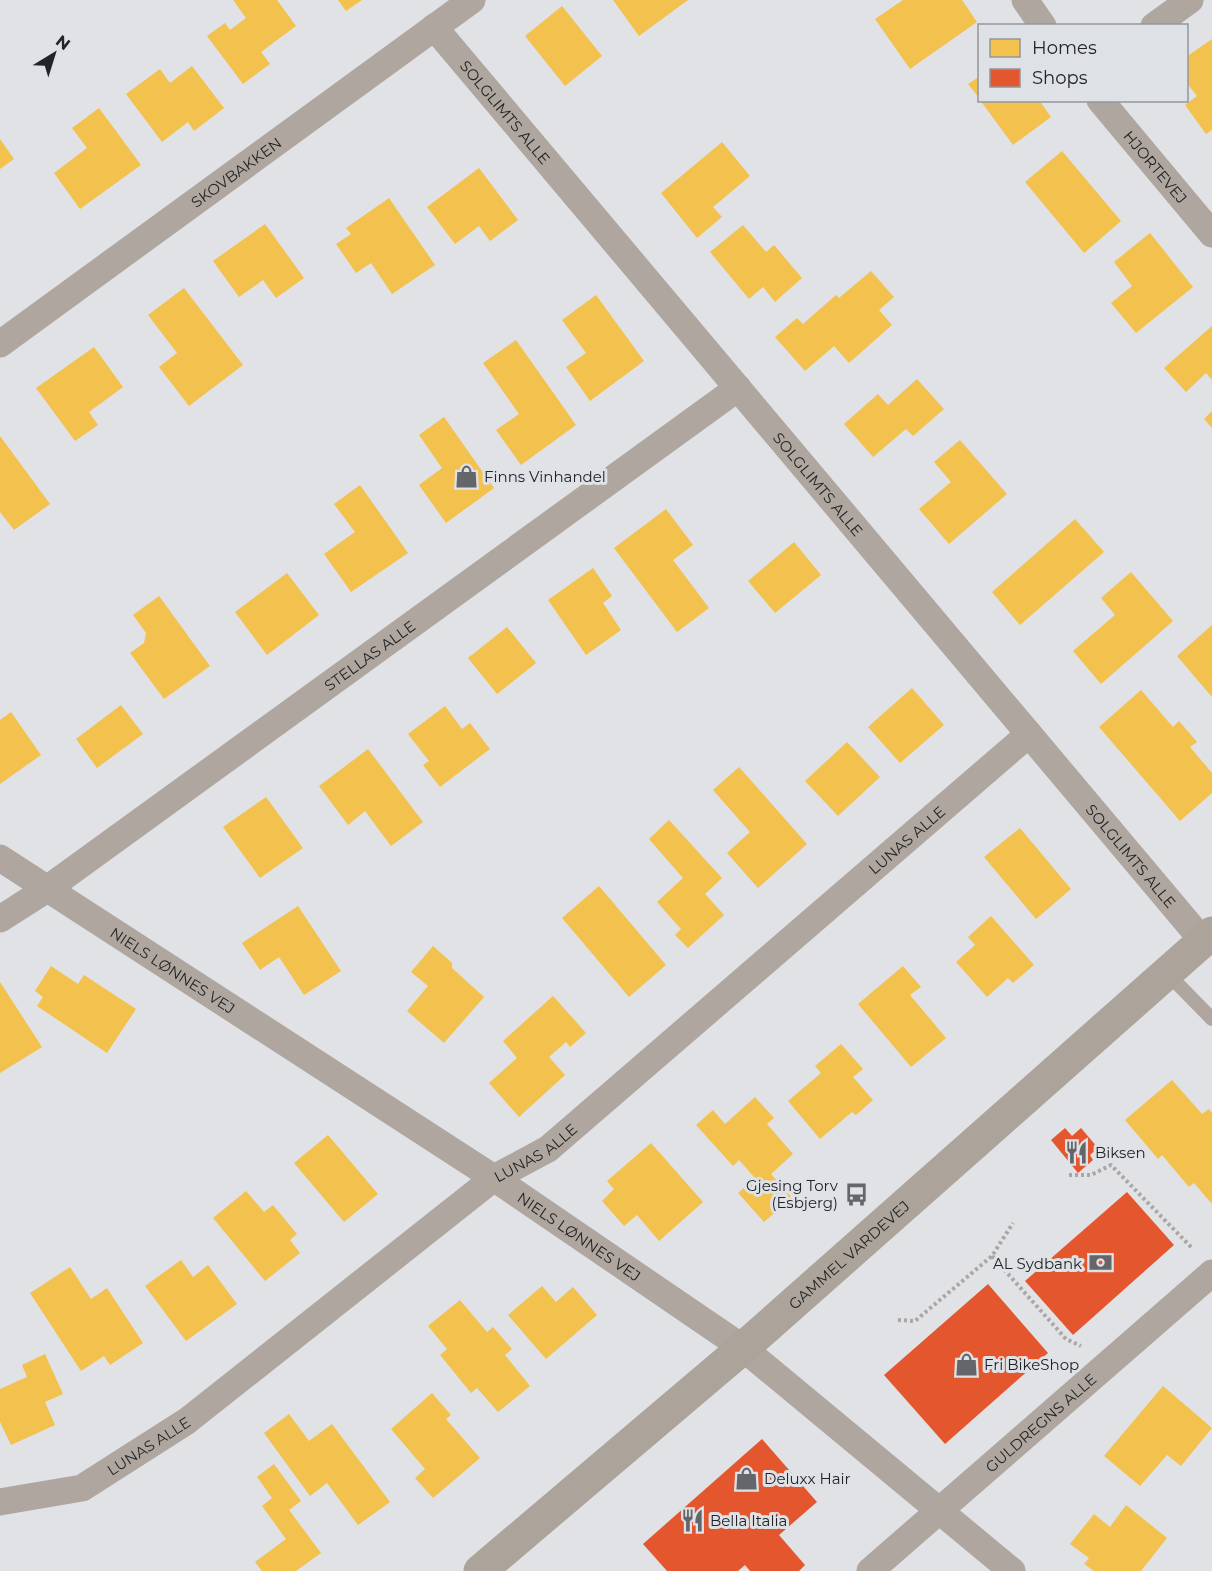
<svg xmlns="http://www.w3.org/2000/svg" width="1212" height="1571" font-family="Montserrat,sans-serif">
  <style>
    .homes { fill: #f2c14e }
    .shops { fill: #e4572e }
    .lines { fill: none; stroke-linecap: round; stroke-linejoin: round }
    .path { stroke: #aba6a4; stroke-width: 4; stroke-dasharray: 3 3; stroke-linecap: butt }
    .lane { stroke: #aea69f; stroke-width: 14 }
    .street { stroke: #aea69f; stroke-width: 27 }
    .secondary { stroke: #aca49a; stroke-width: 33 }
    .labels { text-anchor: middle; dominant-baseline: central; stroke-width: 6; stroke-linejoin: round; paint-order: stroke }
    .street-label { font-size: 15px; fill: #232426; stroke: #dee2e7 }
    .poi-label { font-size: 15px; fill: #232426; stroke: #dee2e7; text-anchor: start }
  </style>
  <rect width="100%" height="100%" fill="#e0e2e5"/>
  <path class="homes" d="M233 0H277L296 26 261 52 270 64 243 84 207 36 225 23 230 30 246 18Z
    M338 0H362L346 11Z
    M613 0H688L639 36Z
    M903 0H962L977 22 910 69 875 19Z
    M562 6 602 56 565 86 525 36Z
    M1212 39V130L1206 134 1185 105 1197 96 1186 82V57Z
    M192 66 224 108 194 131 188 122 162 142 126 94 160 69 170 83Z
    M980 76V99L968 84Z
    M980 100H1039L1051 117 1013 145Z
    M99 108 141 165 80 209 54 173 87 148 72 128Z
    M0 139 14 159 0 169Z
    M722 142 750 176 713 207 722 217 697 238 661 193Z
    M1062 151 1121 221 1084 253 1025 182Z
    M479 168 518 220 490 241 479 226 455 244 427 207Z
    M389 198 435 265 392 294 371 263 356 273 336 244 351 234 346 228Z
    M265 224 304 278 276 298 263 280 239 297 213 261Z
    M743 225 766 252 774 245 802 278 775 302 763 287 749 299 710 252Z
    M1150 233 1193 287 1136 333 1111 303 1132 286 1114 262Z
    M871 271 894 297 879 310 892 325 849 363 834 346 805 371 775 337 797 318 803 324 836 295 839 298Z
    M184 288 243 365 189 406 159 367 177 353 148 315Z
    M596 295 644 361 590 401 566 367 586 353 562 320Z
    M1212 326V380L1206 373 1186 392 1164 368Z
    M516 340 576 425 521 465 496 430 519 414 483 363Z
    M94 347 123 387 89 412 98 425 75 441 36 388Z
    M917 379 944 409 913 436 906 429 873 457 844 424 878 394 888 405Z
    M1212 411V428L1204 419Z
    M444 417 494 488 446 523 419 485 442 468 419 435Z
    M0 436 50 504 14 530 0 512Z
    M960 440 1007 494 949 544 919 509 951 482 934 462Z
    M360 485 408 553 351 592 324 554 355 532 334 504Z
    M666 509 693 545 673 560 709 608 677 632 614 548Z
    M1075 519 1104 552 1020 625 992 592Z
    M794 542 821 575 775 613 748 581Z
    M593 568 612 596 603 603 621 630 586 655 548 600Z
    M1131 572 1173 621 1101 684 1073 651 1115 615 1101 598Z
    M287 573 319 615 267 655 235 612Z
    M159 596 210 666 164 699 130 653 144 643 146 633 133 615Z
    M1212 625V697L1177 656Z
    M507 627 536 663 497 694 468 658Z
    M912 688 944 725 900 763 868 727Z
    M1141 690 1173 727 1179 721 1197 742 1190 747 1212 773V793L1180 821 1099 727Z
    M121 705 143 734 97 768 76 739Z
    M445 706 462 729 470 723 490 749 440 787 423 765 429 761 408 734Z
    M11 712 41 755 0 784V720Z
    M847 742 880 777 838 816 805 781Z
    M368 749 423 822 391 846 365 811 348 825 319 786Z
    M739 767 807 844 758 888 727 853 750 832 713 790Z
    M266 797 303 848 260 878 223 827Z
    M669 820 722 878 705 894 724 915 688 948 675 935 681 929 657 902 683 878 649 839Z
    M1020 828 1071 889 1036 919 984 857Z
    M599 886 666 965 629 997 562 918Z
    M298 906 341 971 304 995 279 957 260 970 242 943Z
    M991 916 1034 965 1013 983 1008 978 987 997 956 962 975 945 968 937Z
    M433 946 452 963V968L484 997 444 1043 407 1011 428 986 411 972Z
    M51 966 78 984 84 975 136 1009 107 1053 37 1006 43 997 35 991Z
    M903 966 921 987 910 995 946 1038 911 1067 858 1004Z
    M0 982 42 1047 0 1073Z
    M553 996 586 1033 570 1047 566 1042 549 1057 565 1075 519 1117 489 1083 517 1058 503 1041Z
    M841 1044 863 1069 853 1077 873 1100 856 1115 852 1112 820 1139 788 1101 821 1073 815 1066Z
    M1172 1080 1202 1114 1209 1109 1212 1113V1204L1194 1183 1189 1187 1162 1155 1158 1159 1125 1120Z
    M755 1097 774 1118 767 1124 793 1154 771 1174 792 1198 764 1222 738 1193 755 1178 739 1160 733 1166 696 1125 713 1110 725 1124Z
    M328 1135 378 1194 344 1222 294 1163Z
    M651 1143 703 1202 659 1241 637 1215 624 1226 602 1201 614 1189 607 1181Z
    M246 1191 264 1212 273 1205 297 1234 290 1240 300 1253 265 1281 213 1218Z
    M181 1260 193 1277 208 1265 237 1304 186 1341 145 1286Z
    M70 1267 91 1299 107 1288 143 1343 110 1365 104 1356 81 1371 30 1293Z
    M542 1286 556 1302 573 1287 597 1315 546 1359 508 1315Z
    M460 1300 487 1332 493 1327 512 1349 505 1355 530 1386 498 1412 477 1388 471 1393 440 1355 447 1349 428 1326Z
    M45 1354 63 1394 45 1402 55 1425 11 1445 0 1422V1389L27 1377 22 1365Z
    M1163 1386 1212 1428 1181 1466 1167 1455 1140 1486 1104 1456Z
    M432 1393 451 1415 446 1419 480 1458 433 1498 415 1478 425 1469 391 1429Z
    M289 1414 309 1441 332 1424 390 1502 358 1525 327 1483 310 1496 264 1433Z
    M274 1464 301 1501 289 1510 321 1553 296 1571H262L255 1562 286 1539 262 1506 272 1498 257 1477Z
    M1126 1505 1167 1538 1141 1571H1094L1084 1564 1089 1558 1070 1544 1094 1514 1110 1527Z"/>
  <path class="shops" d="M1065 1128 1072 1136 1081 1128 1098 1148 1090 1155 1093 1160 1078 1173 1051 1140Z
    M1127 1192 1174 1245 1073 1335 1025 1281Z
    M988 1284 1048 1353 945 1444 884 1375Z
    M762 1439 817 1502 779 1535 805 1565 799 1571H750L745 1565 738 1571H667L643 1544Z"/>
  <g class="lines">
    <path class="path" d="M1069 1175H1091L1111 1165 1193 1249
      M992 1256 1066 1339 1081 1346
      M898 1320 915 1321 992 1256 1013 1223"/>
    <path class="lane" d="M1167 973 1212 1019"/>
    <g class="street">
      <path d="M1025 0 1043 26"/>
      <path d="M1154 26 1190 0"/>
      <path id="s1" d="M434 27 1203 941"/>
      <path id="s2" d="M1100 100 1212 234"/>
      <path id="s3" d="M0 344 472 0"/>
      <path id="s4" d="M0 858 494 1178 743 1348 1012 1571"/>
      <path id="s5" d="M0 919 47 889 738 388"/>
      <path id="s6" d="M0 1502 82 1488 187 1421 494 1178 548 1149 1029 734"/>
      <path id="s7" d="M870 1571 1212 1273"/>
    </g>
    <path class="secondary" id="s8" d="M480 1571 743 1348 1212 933"/>
  </g>
  <defs>
    <symbol id="shop-bare" viewBox="-9 -9 18 18"><path d="M-5-2.5h2.3a2.7 3.5 0 0 1 5.4 0H5L5.5 6h-11ZM-1.5-2.5h3a1.5 2.3 0 0 0-3 0Z" fill="#656669" stroke="#dee2e7" stroke-width="2.5" paint-order="stroke"/></symbol>
    <symbol id="restaurant-bare" viewBox="-9 -9 18 18"><path d="M-5-6h1v4h1v-4h1v4h1v-4h1v5L-1.5 .5V6h-2V.5L-5-1ZM5-6V6H3V1.5H1.5Q1.5-4 5-6Z" fill="#656669" stroke="#dee2e7" stroke-width="2.5" paint-order="stroke"/></symbol>
    <symbol id="bus-bare" viewBox="-9 -9 18 18"><path d="M-5-6H5V4H4V6H2V4H-2V6H-4V4H-5ZM-3.5-4V0h7V-4ZM-3.5 1.2v1.5H-2V1.2ZM2 1.2v1.5H3.5V1.2Z" fill="#656669" stroke="#dee2e7" stroke-width="2.5" paint-order="stroke"/></symbol>
    <symbol id="bank-bare" viewBox="-9 -9 18 18"><path d="M-6-4H6V4H-6ZM0-2.3a2.3 2.3 0 1 0 0 4.6a2.3 2.3 0 1 0 0-4.6Z" fill="#656669" stroke="#dee2e7" stroke-width="2.5" paint-order="stroke"/></symbol>
  </defs>
  <g fill-rule="evenodd">
    <use href="#shop-bare" x="450" y="460" width="33" height="33"/>
    <use href="#restaurant-bare" x="1060" y="1136" width="33" height="33"/>
    <use href="#bus-bare" x="840" y="1178" width="33" height="33"/>
    <use href="#bank-bare" x="1084" y="1246" width="33" height="33"/>
    <use href="#shop-bare" x="950" y="1348" width="33" height="33"/>
    <use href="#shop-bare" x="730" y="1462" width="33" height="33"/>
    <use href="#restaurant-bare" x="676" y="1504" width="33" height="33"/>
  </g>
  <g class="labels">
    <g class="street-label">
      <text stroke="none"><textPath href="#s1" startOffset="111">SOLGLIMTS ALLE</textPath></text>
      <text stroke="none"><textPath href="#s2" startOffset="87">HJORTEVEJ</textPath></text>
      <text stroke="none"><textPath href="#s3" startOffset="292">SKOVBAKKEN</textPath></text>
      <text stroke="none"><textPath href="#s1" startOffset="597">SOLGLIMTS ALLE</textPath></text>
      <text stroke="none"><textPath href="#s5" startOffset="454">STELLAS ALLE</textPath></text>
      <text stroke="none"><textPath href="#s6" startOffset="1134">LUNAS ALLE</textPath></text>
      <text stroke="none"><textPath href="#s1" startOffset="1083">SOLGLIMTS ALLE</textPath></text>
      <text stroke="none"><textPath href="#s4" startOffset="206">NIELS LØNNES VEJ</textPath></text>
      <text stroke="none"><textPath href="#s6" startOffset="648">LUNAS ALLE</textPath></text>
      <text stroke="none"><textPath href="#s4" startOffset="692">NIELS LØNNES VEJ</textPath></text>
      <text stroke="none"><textPath href="#s8" startOffset="486">GAMMEL VARDEVEJ</textPath></text>
      <text stroke="none"><textPath href="#s7" startOffset="226">GULDREGNS ALLE</textPath></text>
      <text stroke="none"><textPath href="#s6" startOffset="162">LUNAS ALLE</textPath></text>
    </g>
    <g class="poi-label">
      <text x="484" y="476">Finns Vinhandel</text>
      <text x="1095" y="1152">Biksen</text>
      <text x="838" y="1185" text-anchor="end">Gjesing Torv<tspan x="838" dy="17">(Esbjerg)</tspan></text>
      <text x="1082" y="1263" text-anchor="end">AL Sydbank</text>
      <text x="984" y="1364">Fri BikeShop</text>
      <text x="764" y="1478">Deluxx Hair</text>
      <text x="710" y="1520">Bella Italia</text>
    </g>
  </g>
  <rect x="978" y="24" width="210" height="78" fill="#dee2e7" stroke="#93969a" stroke-width="1.5"/>
  <rect x="990" y="39" width="30" height="18" fill="#f2c14e" stroke="#93969a" stroke-width="1.5"/>
  <text x="1032" y="54" font-size="18" fill="#232426">Homes</text>
  <rect x="990" y="69" width="30" height="18" fill="#e4572e" stroke="#93969a" stroke-width="1.5"/>
  <text x="1032" y="84" font-size="18" fill="#232426">Shops</text>
  <g transform="translate(54 54) rotate(38)" stroke="#dee2e7" stroke-width="4.5" paint-order="stroke">
  <path d="M0-4.5L10 22L0 15L-10 22Z" fill="#232426"/>
  <text y="-9" font-size="16" font-weight="bold" text-anchor="middle" fill="#232426">N</text>
  </g>
</svg>
